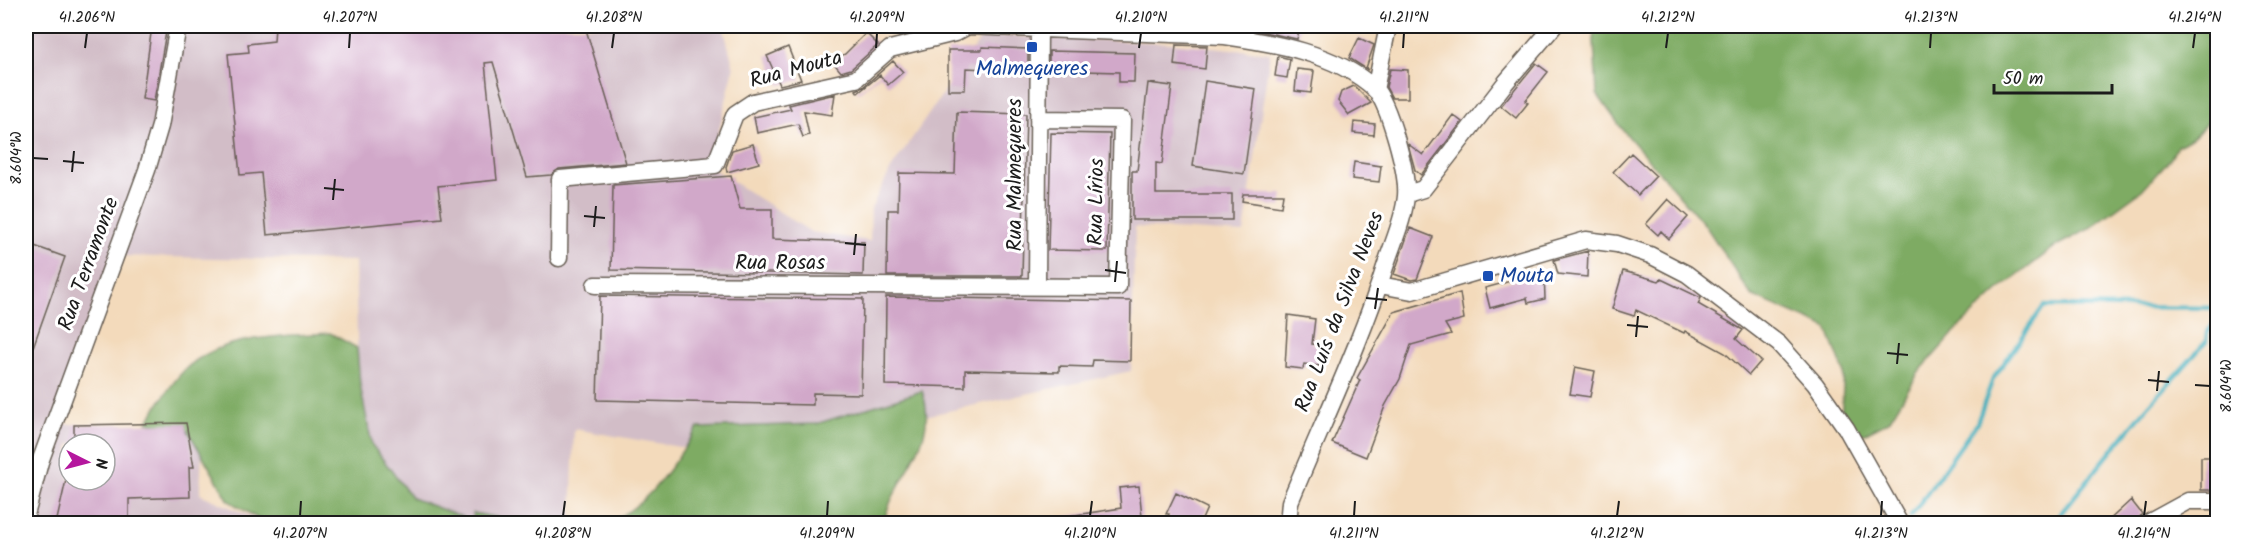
<svg xmlns="http://www.w3.org/2000/svg" width="2243" height="549" font-family="Kalam,sans-serif">
  <style>
    .industrial { fill: #d2bdc7; fill-rule: evenodd }
    .forest { fill: #7eab63; stroke: #4d6440; stroke-width: 1.5 }
    .lines { fill: none; stroke-linecap: round; stroke-linejoin: round }
    .stream { stroke: #3faebb; stroke-width: 4.5 }
    .building { fill: #d1a8c9 }
    .minor-casing { stroke: #675e54; stroke-width: 19 }
    .minor { stroke: #fff; stroke-width: 16 }
    .ticks { fill: none; stroke: #1c1c1c; stroke-width: 2 }
    .transit-dot { fill: #1a4fb4; stroke: #fff; stroke-width: 2 }
    .labels { text-anchor: middle; dominant-baseline: central; stroke-width: 6; stroke-linejoin: round; paint-order: stroke }
    .transit-label { font-size: 21px; fill: #164399; stroke: #fff }
    .street-label { font-size: 21px; fill: #1c1c1c; stroke: #fff }
    .neatline { fill: none; stroke: #1c1c1c; stroke-width: 2 }
    .ticks-label { font-size: 15px; text-anchor: middle; fill: #1c1c1c }
  </style>
  <rect width="100%" height="100%" fill="#fff"/>
  <filter id="ink" filterUnits="userSpaceOnUse"><feTurbulence type="fractalNoise" baseFrequency=".0167" numOctaves="2"/><feDisplacementMap in="SourceGraphic" scale="12" xChannelSelector="R" yChannelSelector="G"/><feConvolveMatrix kernelMatrix="1 2 1 2 8 2 1 2 1" color-interpolation-filters="sRGB"/></filter>
  <filter id="wash" filterUnits="userSpaceOnUse"><feTurbulence type="fractalNoise" baseFrequency=".008" numOctaves="4" result="noise"/><feDisplacementMap in="SourceGraphic" scale="24" xChannelSelector="R" yChannelSelector="G"/><feGaussianBlur stdDeviation="1.35" result="paint"/><feColorMatrix in="noise" values="0 0 0 0 0 0 0 0 0 0 0 0 0 0 0 0 0 1.4 0 .05"/><feComposite in="paint" operator="in"/></filter>
  <g filter="url(#wash)">
    <rect width="100%" height="100%" fill="#f3dabb"/>
    <path class="industrial" d="M26 26H723L734 68 710 167 811 232 870 241 871 208 891 169 983 35 1173 43 1270 53 1244 233 1135 227 1131 371 738 457 574 429 571 523 362 521 355 261 117 256 56 424 203 426 200 494 265 523 26 524ZM69 444H105V480H69Z"/>
    <path class="forest" d="M1593 26H2217C2217 70 2227 127 2177 146L2171 158 2142 190 2087 230 2056 246 1998 291 1961 325 1919 372 1889 421 1862 435 1841 419 1844 372 1827 328 1751 295 1705 225 1622 129 1597 94Z
      M330 333 357 348 360 385 372 445 412 498 473 521V513L525 523 277 524 260 520 229 501 188 431 147 422C157 407 167 390 179 376 214 334 281 336 330 333Z
      M922 391C938 434 908 464 891 501 888 509 884 515 886 523H606C650 507 672 464 698 428L816 424Z"/>
    <g class="lines">
      <path class="stream" d="M1911 516 1977 423 1993 379 2044 306 2218 308
        M2052 524 2144 411 2206 342 2207 333 2218 318"/>
    </g>
    <g id="blocks">
      <path class="building" d="M152 26H167L154 101 142 99Z
        M275 26H585L626 163 559 169 551 175 527 177 493 62 485 63 497 180 438 186 442 218 267 235 261 173 240 175 228 54 249 52 248 44 274 41Z
        M897 26H928L926 29 899 36Z
        M1246 26H1300L1297 39 1246 28Z
        M866 33 878 45 851 69 841 72 832 61 845 54Z
        M1359 38 1374 45 1366 68 1368 70 1349 58Z
        M1176 45 1207 46 1205 69 1174 65Z
        M788 47 801 80 780 85 767 56Z
        M982 47 1028 49V71L966 68 965 90H948V50H982Z
        M1049 51 1135 53 1134 82H1119V72L1049 70Z
        M1278 56 1290 59 1287 78 1275 76Z
        M893 61 903 72 888 85 880 75 858 93 856 90 863 87Z
        M1536 63 1548 72 1525 101 1528 103 1516 118 1501 106Z
        M1297 69 1314 71 1311 93 1295 91Z
        M1390 69 1408 70V98H1392L1386 87Z
        M1205 81 1256 89 1244 174 1193 166Z
        M1148 83 1172 86 1162 164 1156 163V194H1232V220H1132V171H1137Z
        M1354 86 1371 103 1349 115 1338 101 1341 92Z
        M835 94 832 115 804 111 809 135 803 137 798 124 757 133 754 117 791 109 789 105Z
        M957 112 1026 114 1022 276H887L888 210H898L899 173 955 174Z
        M1453 115 1462 122 1421 175 1415 170 1408 144 1423 155Z
        M1354 122 1375 124 1374 135 1353 133Z
        M1051 133 1110 134 1107 251 1048 250Z
        M753 144 759 163 727 172 726 167 732 150Z
        M1631 153 1656 176 1638 195 1613 172Z
        M1354 162 1381 166 1379 182 1352 179Z
        M731 176 740 209H772V239L864 242 863 275 611 270 613 185Z
        M1243 194H1283L1281 207 1242 201Z
        M1668 199 1688 217 1669 239 1661 231 1658 235 1646 224Z
        M1410 228 1433 237 1417 279 1411 280 1394 274Z
        M26 243 65 257 27 364H26Z
        M1588 251 1587 277 1558 274 1554 260Z
        M1623 271 1659 281 1661 279 1701 298 1698 304 1743 330 1736 339 1761 361 1749 375 1725 353 1685 331 1684 333 1636 310 1634 316 1612 309Z
        M1544 272 1545 299 1528 303 1527 298 1490 308 1485 288Z
        M1460 293 1464 319 1445 324 1451 334 1411 345 1400 379 1385 406 1366 457 1332 443 1360 380 1357 378 1394 312Z
        M600 296 863 299 861 394 813 393V405L597 400Z
        M886 297 1131 301 1130 361 1093 360 1092 367 1059 366V372L965 370V387L885 385Z
        M1288 315 1315 319 1312 344 1322 345 1319 366 1304 364 1303 369 1285 367Z
        M1575 367 1595 371 1590 397 1570 394Z
        M186 423 194 467H189L190 497 129 499V524H56L66 480H105V444H74V425Z
        M2201 457H2216L2217 490H2201Z
        M1139 486 1142 517 1138 518V524H1057L1056 518 1121 508 1119 488Z
        M1176 493 1207 508 1200 524H1167L1169 514H1166Z
        M2131 500 2142 514 2136 521 2133 524H2105Z"/>
    </g>
  </g>
  <g filter="url(#ink)">
    <use href="#blocks" fill-opacity="0" stroke="#675e54" stroke-width="1.5"/>
    <g class="lines">
      <defs>
        <path id="minor" d="M967 26 1225 36C1274 43 1335 53 1374 88 1389 103 1408 174 1406 196 1404 218 1394 240 1387 261 1361 343 1323 422 1290 502L1288 524
          M1375 90 1388 26
          M1407 194 1423 189 1506 82 1554 26
          M559 258 560 179 715 165 735 114 753 102 856 79 890 49 955 33 968 26
          M595 285 1118 287 1122 120 1038 119
          M1037 285 1039 29
          M1380 285 1412 291 1586 240 1617 244 1650 255 1687 274 1779 344 1815 384 1846 428 1900 524
          M26 515 40 462 147 170 160 126 178 26
          M2146 524 2188 501H2218"/>
      </defs>
      <use href="#minor" class="minor-casing"/>
      <use href="#minor" class="minor"/>
    </g>
  </g>
  <path class="ticks" d="M85 48 87 33M349 48 350 33M612 48 614 33M876 48 877 33M1139 48 1141 33M1403 48 1404 33M1666 48 1668 33M1930 48 1931 33M2193 48 2195 33M33 158 48 159M63 161 84 163M72 172 74 151M324 188 344 190M333 200 335 179M584 216 605 218M594 227 596 206M845 243 866 245M854 255 856 234M1105 270 1126 273M1115 282 1117 261M1366 298 1387 300M1375 309 1378 288M1627 325 1648 327M1636 337 1638 316M1887 353 1908 355M1897 364 1899 343M2148 380 2169 382M2195 385 2210 386M2157 391 2159 371M300 516 301 501M563 516 565 501M827 516 828 501M1090 516 1092 501M1354 516 1355 501M1617 516 1619 501M1881 516 1882 501M2144 516 2146 501"/>
  <g class="transit-dot">
    <rect x="1026" y="41" width="12" height="12" rx="3"/>
    <rect x="1482" y="270" width="12" height="12" rx="3"/>
  </g>
  <g class="labels">
    <g class="transit-label">
      <text x="1032" y="69">Malmequeres</text>
      <text x="1500" y="276" text-anchor="start">Mouta</text>
    </g>
    <g class="street-label">
      <text transform="translate(796 70) rotate(-15)">Rua Mouta</text>
      <text transform="translate(1015 175) rotate(-90)">Rua Malmequeres</text>
      <text transform="translate(1097 202) rotate(-89)">Rua Lírios</text>
      <text x="780" y="263">Rua Rosas</text>
      <text transform="translate(89 264) rotate(-70)">Rua Terramonte</text>
      <text transform="translate(1340 312) rotate(-69)">Rua Luís da Silva Neves</text>
    </g>
  </g>
  <rect width="2243" height="549" fill="none" stroke="#fff" stroke-width="66"/>
  <g transform="translate(87 462) rotate(96)"><circle r="28" fill="#ffffff" stroke="#a4a4a4" stroke-width="1.5"/>
  <path d="M0-4.5L10 22L0 15L-10 22Z" fill="#b5179e"/>
  <text y="-9" font-size="16" font-weight="bold" text-anchor="middle" fill="#1c1c1c">N</text>
  </g>
  <path d="M1994 84v9h118v-9" fill="none" stroke="#1c1c1c" stroke-width="3"/>
  <text x="2003" y="84" font-size="18" fill="#1c1c1c" stroke="#ffffff" stroke-width="4.5" paint-order="stroke">50 m</text>
  <rect x="33" y="33" width="2177" height="483" class="neatline"/>
  <g class="ticks-label">
    <text x="87" y="22">41.206°N</text>
    <text x="350" y="22">41.207°N</text>
    <text x="614" y="22">41.208°N</text>
    <text x="877" y="22">41.209°N</text>
    <text x="1141" y="22">41.210°N</text>
    <text x="1404" y="22">41.211°N</text>
    <text x="1668" y="22">41.212°N</text>
    <text x="1931" y="22">41.213°N</text>
    <text x="2195" y="22">41.214°N</text>
    <text transform="translate(16 158) rotate(-90)" y="5">8.604°W</text>
    <text transform="translate(2226 386) rotate(-90)" y="5">8.604°W</text>
    <text x="300" y="538">41.207°N</text>
    <text x="563" y="538">41.208°N</text>
    <text x="827" y="538">41.209°N</text>
    <text x="1090" y="538">41.210°N</text>
    <text x="1354" y="538">41.211°N</text>
    <text x="1617" y="538">41.212°N</text>
    <text x="1881" y="538">41.213°N</text>
    <text x="2144" y="538">41.214°N</text>
  </g>
</svg>
